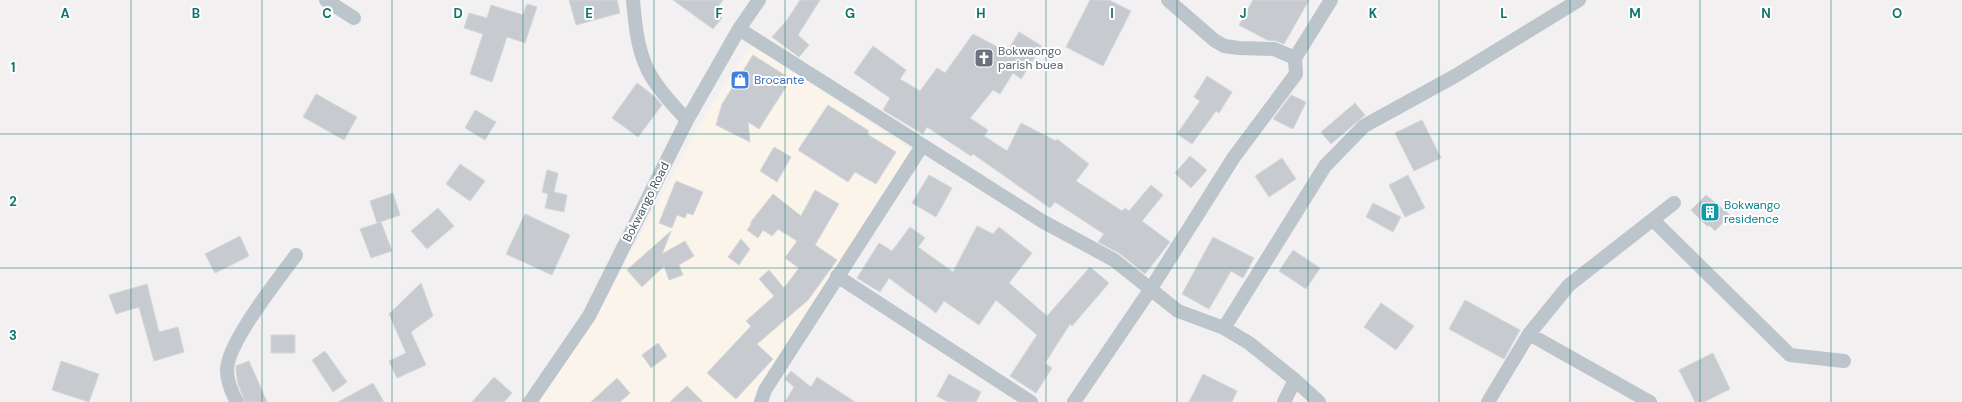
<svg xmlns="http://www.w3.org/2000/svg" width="1962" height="402" font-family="'DM Sans',sans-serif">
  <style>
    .commercial { fill: #fbf4eb }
    .building { fill: #c7cbcf; stroke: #d4d7da }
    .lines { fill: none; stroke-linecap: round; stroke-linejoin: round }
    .minor { stroke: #bcc5cb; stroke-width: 14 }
    .grid { fill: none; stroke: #0f766e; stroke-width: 1; stroke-opacity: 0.55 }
    .labels { text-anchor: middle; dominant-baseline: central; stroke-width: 4; stroke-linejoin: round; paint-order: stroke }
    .worship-label { font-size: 12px; fill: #5b616d; stroke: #fff; text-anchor: start }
    .shop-label { font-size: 12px; fill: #366cbe; stroke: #fff; text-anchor: start }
    .street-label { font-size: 12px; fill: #49555b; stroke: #fff }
    .culture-label { font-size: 12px; fill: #0d838f; stroke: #fff; text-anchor: start }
    .grid-label { font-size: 13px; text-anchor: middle; font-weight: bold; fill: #0f766e; stroke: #fff; stroke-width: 4; stroke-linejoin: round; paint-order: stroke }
  </style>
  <rect width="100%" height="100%" fill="#f2f0f0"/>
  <path class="commercial" d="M751 45 913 151 792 336 752 402H539L599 312 704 117Z"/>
  <path class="building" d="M569 0H617L620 13 576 25Z
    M673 0H723L714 12 722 18 713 29Z
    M800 0H820L798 35 809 45 799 57 772 37 787 20Z
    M1090 0H1109L1131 11 1103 66 1066 47Z
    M1253 0H1309L1284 44 1277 41 1267 40 1239 25Z
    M527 4 537 7 525 43 507 37 492 82 470 74 483 34 464 28 469 13 487 18 491 5 523 15Z
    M1019 32 1042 46 1021 79 1013 73 1000 94 993 90 970 118 988 130 984 136 1007 151 1021 123 1056 141 1057 139 1089 164 1076 181 1122 211 1125 208 1129 211 1151 185 1163 195 1142 221 1170 242 1145 274 1119 253 1098 242 1104 234 1055 202 1050 208 973 154 971 156 927 127 923 134 883 110 890 98 854 73 873 46 906 70 900 79 920 91 937 68 945 73 973 34 1007 52Z
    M753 55 791 79 759 129 748 122 750 142 716 125 722 104Z
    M1207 76 1232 92 1219 113 1216 111 1192 144 1177 134 1200 101 1194 97Z
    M637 83 655 97 662 105 638 137 612 118Z
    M316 94 357 117 344 140 303 117Z
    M1291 95 1306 102 1293 129 1273 119Z
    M1355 103 1365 115 1331 144 1321 132Z
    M828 105 869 131 867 134 896 152 876 184 855 172 848 182 798 150Z
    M475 110 496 122 485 140 465 128Z
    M1422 120 1441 158 1414 171 1395 133Z
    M774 147 791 157 777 182 760 171Z
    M1190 156 1207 170 1191 188 1175 173Z
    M1282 158 1296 179 1269 197 1255 176Z
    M460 164 485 181 470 201 446 184Z
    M547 170 558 173 554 192 567 195 564 212 545 208 548 194 542 192Z
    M929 175 952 188 936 217 912 203Z
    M1408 175 1425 208 1405 217 1389 185Z
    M676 181 703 192 693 215 687 213 685 218 677 215 672 228 659 223Z
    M815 190 839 204 815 245 837 260 808 300 757 344 773 359 736 399 707 373 751 326 746 321 774 296 759 279 769 270 784 288 799 268 785 258 797 241 778 229 772 236 763 230 758 238 747 230 752 223H750L773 194 801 216Z
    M393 193 400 215 377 223 370 201Z
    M1706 195 1730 215 1715 231 1709 225 1708 227 1691 210Z
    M1373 203 1401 217 1393 232 1366 217Z
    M438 208 454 226 427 249 411 231Z
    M525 214 570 235 552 275 506 254Z
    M381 222 392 251 371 258 360 229Z
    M977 226 993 234 999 227 1032 253 1009 283 1047 316 1090 267 1109 283 1072 326 1070 324 1045 363 1052 368 1036 393 1010 376 1037 335 996 300 979 325 944 301 936 313 889 278 880 292 857 278 879 243 892 251 910 227 925 238 918 247 953 272Z
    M671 231 662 254 685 241 694 256 679 265 683 275 669 280 664 266 642 287 627 270Z
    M240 236 249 256 215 273 205 254Z
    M1213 237 1254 258 1243 278 1231 271 1209 309 1182 294Z
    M741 239 750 249 739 265 728 257Z
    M1293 250 1320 268 1306 289 1279 271Z
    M421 283 433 316 411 332 426 365 397 378 389 361 406 353 389 314Z
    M147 284 159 332 178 327 184 352 154 361 139 307 116 314 109 295Z
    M1465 300 1520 330 1504 359 1449 329Z
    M1381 303 1414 326 1396 350 1364 327Z
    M271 335H295V353H271Z
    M658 343 667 356 651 368 642 355Z
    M325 351 347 382 333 392 312 360Z
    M1713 353 1730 389 1704 402H1695L1679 370Z
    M61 361 99 374 89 402 52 390Z
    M249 361 267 402H245L238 384 236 371V366Z
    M791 371 811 387 817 377 855 402H785L794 387 785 379Z
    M949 374 981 392 976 402H948L937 396Z
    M1203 374 1237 391 1232 402H1189Z
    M494 377 512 393 504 402H472Z
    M617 378 630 393 620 402H591Z
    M373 383 384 402H338Z
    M687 386 703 402H670Z"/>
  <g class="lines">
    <path class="minor" d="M326 0 354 18
      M633 0C635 22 637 46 646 66 653 84 674 106 687 120
      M1168 0 1214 40 1224 46 1239 48 1274 49 1295 58
      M739 29 1042 221 1114 260 1178 311 1224 328 1249 343 1295 380 1319 402
      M1653 220 1790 355 1844 361
      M837 276 1031 402
      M1224 328 1325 166 1364 126 1455 76 1579 0
      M1529 334 1650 402
      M237 402C232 393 227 381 227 370 227 343 279 278 296 255
      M530 402 589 316 687 120 739 29 759 0
      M761 402 765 390 922 146
      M1074 402 1150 290 1234 157 1296 74 1295 58 1331 0
      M1284 402 1295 380
      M1488 402 1529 334 1569 285 1674 203"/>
  </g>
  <path class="grid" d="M131 0V402M262 0V402M392 0V402M523 0V402M654 0V402M785 0V402M916 0V402M1046 0V402M1177 0V402M1308 0V402M1439 0V402M1570 0V402M1700 0V402M1831 0V402M0 134H1962M0 268H1962"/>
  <defs>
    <symbol id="church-square" viewBox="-11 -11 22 22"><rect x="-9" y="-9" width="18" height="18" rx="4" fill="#6b7280" stroke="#fff"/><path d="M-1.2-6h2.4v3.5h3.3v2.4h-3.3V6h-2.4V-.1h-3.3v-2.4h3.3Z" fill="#fff"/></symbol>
    <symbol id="shop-square" viewBox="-11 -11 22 22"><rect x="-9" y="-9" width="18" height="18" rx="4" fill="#3f7fe0" stroke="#fff"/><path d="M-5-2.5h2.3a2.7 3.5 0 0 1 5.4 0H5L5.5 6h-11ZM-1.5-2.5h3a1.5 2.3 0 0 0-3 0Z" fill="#fff"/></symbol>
    <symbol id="building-square" viewBox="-11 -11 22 22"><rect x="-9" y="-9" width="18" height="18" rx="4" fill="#0f9aa8" stroke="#fff"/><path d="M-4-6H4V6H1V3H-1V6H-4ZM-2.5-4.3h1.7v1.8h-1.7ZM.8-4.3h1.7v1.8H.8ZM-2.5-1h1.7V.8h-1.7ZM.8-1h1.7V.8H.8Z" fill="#fff"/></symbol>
  </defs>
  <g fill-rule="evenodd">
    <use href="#church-square" x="973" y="47" width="22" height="22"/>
    <use href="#shop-square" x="729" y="69" width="22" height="22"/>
    <use href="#building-square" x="1699" y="201" width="22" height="22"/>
  </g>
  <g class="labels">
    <g class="worship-label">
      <text x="998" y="51">Bokwaongo<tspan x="998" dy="14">parish buea</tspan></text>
    </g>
    <g class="shop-label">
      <text x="754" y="80">Brocante</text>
    </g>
    <g class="street-label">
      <text transform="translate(646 202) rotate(-63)">Bokwango Road</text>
    </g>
    <g class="culture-label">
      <text x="1724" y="205">Bokwango<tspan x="1724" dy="14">residence</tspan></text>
    </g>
  </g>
  <g class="grid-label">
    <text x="65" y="18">A</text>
    <text x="196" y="18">B</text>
    <text x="327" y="18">C</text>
    <text x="458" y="18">D</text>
    <text x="589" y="18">E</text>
    <text x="719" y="18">F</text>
    <text x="850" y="18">G</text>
    <text x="981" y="18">H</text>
    <text x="1112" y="18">I</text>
    <text x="1243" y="18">J</text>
    <text x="1373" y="18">K</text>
    <text x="1504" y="18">L</text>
    <text x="1635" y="18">M</text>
    <text x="1766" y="18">N</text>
    <text x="1897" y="18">O</text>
    <text x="13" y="72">1</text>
    <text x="13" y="206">2</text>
    <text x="13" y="340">3</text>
  </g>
</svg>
